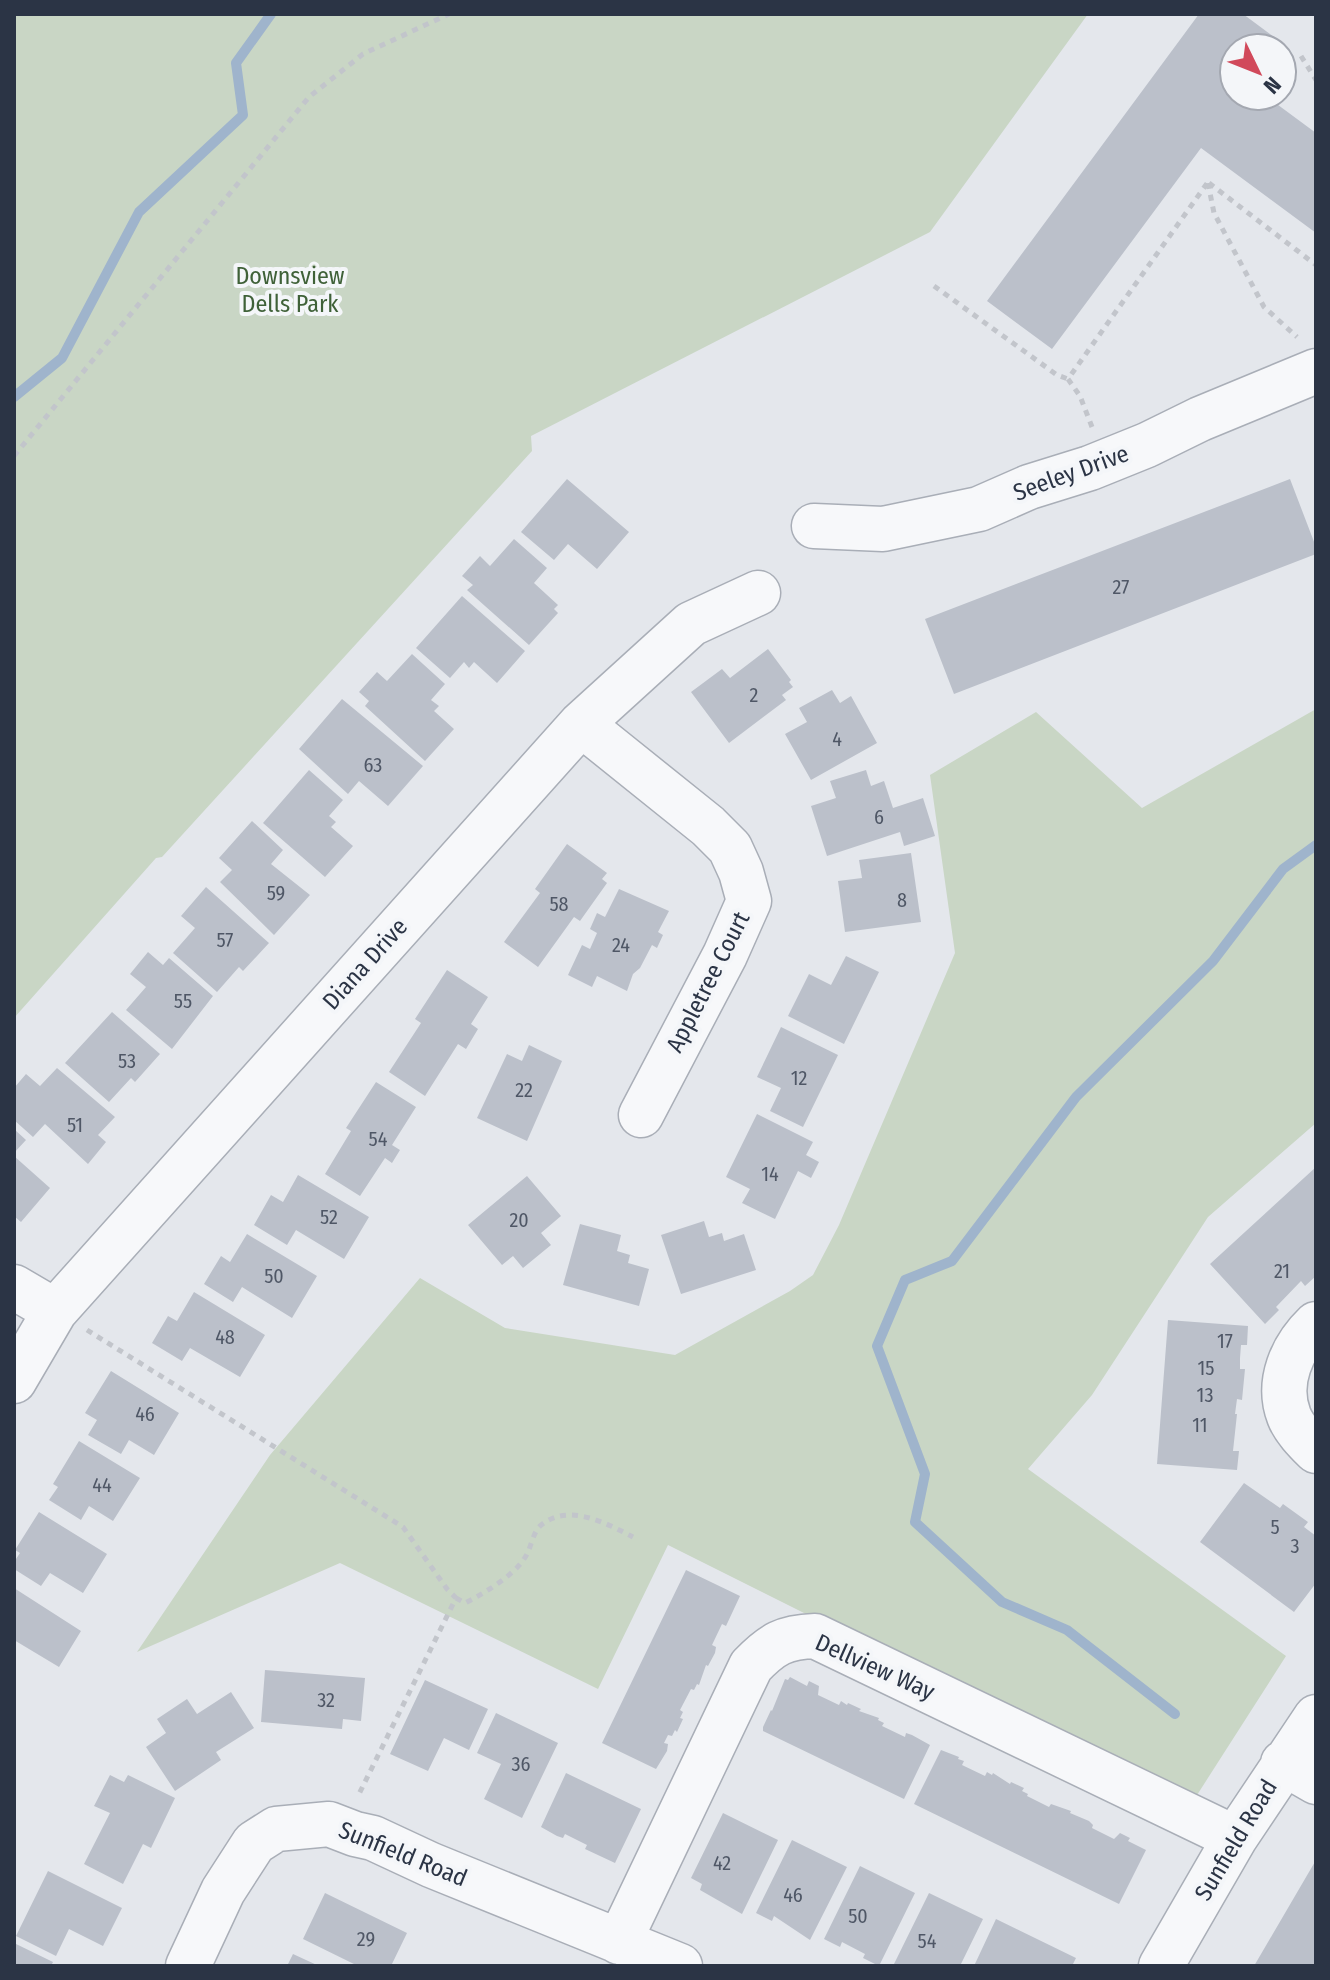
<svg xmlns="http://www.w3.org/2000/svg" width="1330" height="1980" font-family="'Fira Sans Condensed',sans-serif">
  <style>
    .green { fill: #c9d6c5 }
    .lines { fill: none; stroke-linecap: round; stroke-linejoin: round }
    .stream { stroke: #9fb4cc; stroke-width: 10 }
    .building { fill: #bbc0ca }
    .minor-casing { stroke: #a9aeb7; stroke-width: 47 }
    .path { stroke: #c2c5cb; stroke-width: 5; stroke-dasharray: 6 6; stroke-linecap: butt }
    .minor { stroke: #f7f8fa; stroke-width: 44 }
    .labels { text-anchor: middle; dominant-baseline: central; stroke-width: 8; stroke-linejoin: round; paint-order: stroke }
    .number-label { font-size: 20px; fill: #4f5766 }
    .park-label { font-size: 24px; fill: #3f6138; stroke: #f4f6f9 }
    .street-label { font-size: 24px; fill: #2b3445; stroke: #f4f6f9 }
  </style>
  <rect width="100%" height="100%" fill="#e4e7ec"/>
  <path class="green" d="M14 14H1088L930 232 531 436 532 451 162 857 156 858 14 1018Z
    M1316 709V1123L1208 1217 1092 1395 1028 1469 1286 1656 1190 1806 668 1545 598 1689 340 1563 137 1652 270 1455 420 1278 505 1328 675 1355 790 1291 813 1275 839 1225 955 953 930 775 1036 712 1142 808Z"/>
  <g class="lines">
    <path class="stream" d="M14 397 62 358 139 212 243 115 236 63 271 14
      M1175 1714 1067 1630 1002 1602 915 1522 925 1474 877 1346 905 1280 952 1261 1076 1097 1213 961 1283 869 1316 845"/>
  </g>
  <path class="building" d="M1199 14H1243L1282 43 1278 48H1234V96H1266L1316 133V233L1201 148 1052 349 987 301Z
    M567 479 629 532 597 569 568 544 554 560 521 532Z
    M1290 479 1316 547V554L954 694 925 619Z
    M514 539 547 568 534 583 558 605 554 609 558 613 529 645 467 590 473 585 462 576 480 556 490 566Z
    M462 596 525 651 497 683 474 662 469 668 464 662 450 678 416 648Z
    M768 649 791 680 789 682 793 687 782 695 786 700 729 743 691 692 722 669 730 678Z
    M412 654 445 684 431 700 439 706 434 711 454 729 425 761 365 706 369 701 359 692 377 672 387 681Z
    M832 690 840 703 851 696 877 743 811 780 785 734 807 722 799 708Z
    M342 699 423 766 388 806 359 781 348 794 299 749Z
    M309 770 343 800 329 816 336 822 331 827 353 846 325 877 263 823Z
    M866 770 871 786 884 781 893 808 923 798 935 836 904 846 900 832 827 856 811 806 836 798 830 781Z
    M252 821 283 850 271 864 310 895 274 935 220 882 232 870 219 858Z
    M567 844 607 873 602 879 607 883 580 921 574 917 538 967 504 942 540 893 535 889Z
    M911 853 921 922 845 932 838 881 862 878 859 860Z
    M206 887 269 943 243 971 239 967 217 992 173 953 195 928 181 916Z
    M619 889 669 911 658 932 663 935 657 948 652 945 640 968 633 974 627 991 597 976 592 987 568 975 582 945 590 949 597 933 590 929 597 913 605 917Z
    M148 952 163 965 169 958 213 996 172 1049 126 1010 146 987 130 974Z
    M846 956 879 972 844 1044 788 1016 809 974 831 985Z
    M447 970 488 997 471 1024 478 1029 466 1049 458 1044 425 1096 389 1072 421 1023 415 1019Z
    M112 1012 160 1054 135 1082 131 1078 109 1102 65 1063Z
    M781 1027 838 1055 803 1127 770 1111 781 1088 757 1077Z
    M529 1045 562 1061 527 1141 477 1118 507 1054 522 1061Z
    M57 1068 115 1117 98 1135 106 1142 88 1164 45 1124 33 1137 14 1120V1088L26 1074 40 1086Z
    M376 1082 416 1107 392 1145 400 1150 392 1163 385 1158 360 1196 325 1174 351 1131 346 1128Z
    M757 1114 813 1142 806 1155 819 1162 811 1178 798 1171 775 1219 742 1203 750 1189 726 1177Z
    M14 1129 26 1140 14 1153Z
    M14 1156 50 1188 21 1222 14 1216Z
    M1316 1167V1276L1305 1286 1301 1281 1276 1307 1279 1310 1265 1324 1210 1264Z
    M298 1175 369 1217 344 1259 296 1230 287 1245 254 1225 271 1195 283 1202Z
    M527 1176 561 1216 541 1233 551 1245 523 1268 513 1256 502 1265 468 1225Z
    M704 1221 709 1237 722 1233 724 1241 744 1234 756 1270 681 1294 661 1235Z
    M580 1224 621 1235 617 1251 630 1255 628 1263 649 1269 639 1306 563 1285Z
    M247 1234 317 1276 292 1318 242 1287 233 1302 204 1284 221 1256 230 1262Z
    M194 1292 265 1335 240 1377 190 1348 182 1361 152 1343 168 1316 177 1321Z
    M1168 1320 1248 1326 1247 1345H1241L1240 1358V1369H1245L1242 1400 1237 1399 1235 1414H1237L1233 1451H1239L1237 1470 1157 1464Z
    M111 1371 179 1413 154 1455 129 1440 121 1454 88 1435 97 1420 85 1413Z
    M79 1441 140 1478 113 1521 89 1506 81 1520 49 1500 58 1487 53 1484Z
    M1244 1483 1280 1508 1283 1504 1308 1522 1304 1527 1316 1536V1583L1294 1612 1200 1542Z
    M39 1512 107 1554 83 1593 50 1573 41 1586 14 1569V1562L20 1553 15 1550Z
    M686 1570 740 1596 726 1626 722 1624 712 1645 716 1647 715 1653 708 1666 706 1665 699 1685 697 1684 694 1690 691 1689 680 1710 683 1712 680 1718 683 1719 677 1732 675 1730 672 1736 668 1735 664 1743 668 1744 667 1751 656 1769 602 1743Z
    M14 1588 81 1631 59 1667 14 1640Z
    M265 1670 365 1678 361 1721 343 1719 342 1729 261 1722Z
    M790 1677 807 1686 809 1681 819 1686 818 1695 839 1705 841 1701 847 1705 848 1703 861 1709 859 1711 879 1718 878 1720 884 1723 882 1726 905 1737 906 1733 912 1735 930 1745 904 1799 763 1731V1727L771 1710 772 1711 785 1679 788 1680Z
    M425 1680 488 1709 469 1750 444 1738 428 1771 390 1754Z
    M231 1692 254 1728 216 1752 221 1760 175 1791 146 1747 166 1733 157 1719 187 1699 197 1714Z
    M496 1713 558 1743 522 1818 484 1799 501 1764 477 1753Z
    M941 1750 959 1757 958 1759 964 1761 962 1765 985 1776 987 1772 992 1775 993 1773 1010 1784 1011 1782 1024 1788 1022 1791 1028 1794 1027 1796 1049 1807 1051 1804 1071 1811 1070 1813 1089 1821 1093 1825 1092 1828 1114 1839 1120 1833 1130 1838 1128 1841 1146 1850 1119 1904 914 1804Z
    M566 1773 641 1809 615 1863 585 1849 587 1845 565 1834 563 1838 557 1836 541 1827Z
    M110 1775 124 1782 128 1775 175 1798 151 1848 143 1844 123 1884 84 1864 110 1813 94 1806Z
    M723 1813 778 1840 742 1914 700 1890 702 1884 691 1878Z
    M792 1840 847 1867 810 1940 774 1916 772 1921 756 1913Z
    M1316 1860V1966H1254Z
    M860 1866 915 1893 879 1966 863 1958 865 1954 842 1942 840 1947 824 1939Z
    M48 1871 122 1908 103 1946 69 1929 56 1956 16 1936Z
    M325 1893 407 1933 391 1966H358L303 1939Z
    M929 1893 983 1919 960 1966H893Z
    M996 1919 1076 1958 1072 1966H974Z
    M14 1943 53 1962 51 1966H14Z
    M293 1954 319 1966H287Z"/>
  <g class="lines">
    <defs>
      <path id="minor" d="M814 526 883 529 979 509 1029 487 1090 468 1147 445 1200 419 1316 371
        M581 724 708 826 730 848 741 872 749 901 725 955 641 1115
        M14 1287 55 1311
        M1316 1324C1292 1347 1276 1382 1289 1416 1294 1429 1306 1441 1316 1451
        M14 1381 55 1311 581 724 691 624 758 593
        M1283 1763 1316 1782
        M619 1942 751 1666C772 1644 784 1637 815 1636L1235 1838
        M188 1966 223 1891 254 1843 276 1829 329 1824 355 1834 373 1838 431 1865 680 1966
        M1161 1966 1235 1838 1316 1717"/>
    </defs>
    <use href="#minor" class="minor-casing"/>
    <path class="path" d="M1301 56 1316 80
      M1208 183 1214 213 1264 307 1297 337
      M1209 183 1316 265
      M934 286 1057 375 1068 379
      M1092 427 1080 396 1068 379 1208 182
      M14 456 309 97 363 54 449 14
      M87 1330 403 1527 447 1589 456 1598 358 1796
      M456 1598 465 1603C483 1594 513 1576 524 1559 531 1550 532 1534 540 1526 568 1502 606 1523 633 1537"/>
    <use href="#minor" class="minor"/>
  </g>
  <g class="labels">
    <g class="number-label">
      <text x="1121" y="587">27</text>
      <text x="754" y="695">2</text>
      <text x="837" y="739">4</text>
      <text x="373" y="765">63</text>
      <text x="879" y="817">6</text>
      <text x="276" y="893">59</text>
      <text x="902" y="900">8</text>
      <text x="559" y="904">58</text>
      <text x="225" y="940">57</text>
      <text x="621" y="945">24</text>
      <text x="183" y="1001">55</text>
      <text x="127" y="1061">53</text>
      <text x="799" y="1078">12</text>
      <text x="524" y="1090">22</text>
      <text x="75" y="1125">51</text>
      <text x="378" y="1139">54</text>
      <text x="770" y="1174">14</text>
      <text x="329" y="1217">52</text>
      <text x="519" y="1220">20</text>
      <text x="1282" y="1271">21</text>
      <text x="274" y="1276">50</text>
      <text x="225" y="1337">48</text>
      <text x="1225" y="1341">17</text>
      <text x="1206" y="1368">15</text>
      <text x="1205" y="1395">13</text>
      <text x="145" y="1414">46</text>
      <text x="1200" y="1425">11</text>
      <text x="102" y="1485">44</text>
      <text x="1275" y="1527">5</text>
      <text x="1295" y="1546">3</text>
      <text x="326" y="1700">32</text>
      <text x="521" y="1764">36</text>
      <text x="722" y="1863">42</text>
      <text x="793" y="1895">46</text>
      <text x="858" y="1916">50</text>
      <text x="366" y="1939">29</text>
      <text x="927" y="1941">54</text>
    </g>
    <g class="park-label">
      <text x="290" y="276">Downsview<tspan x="290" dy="28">Dells Park</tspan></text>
    </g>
    <g class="street-label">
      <text transform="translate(1071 473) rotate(-20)">Seeley Drive</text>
      <text transform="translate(365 964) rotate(-48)">Diana Drive</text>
      <text transform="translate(708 982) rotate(-63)">Appletree Court</text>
      <text transform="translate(875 1667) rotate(24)">Dellview Way</text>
      <text transform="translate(1236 1840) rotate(-59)">Sunfield Road</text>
      <text transform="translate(403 1854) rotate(22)">Sunfield Road</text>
    </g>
  </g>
  <rect width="1330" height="1980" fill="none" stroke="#2b3445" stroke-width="32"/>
  <g transform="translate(1258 72) rotate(133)"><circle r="38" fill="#f4f6f9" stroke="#a4a8b1" stroke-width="2"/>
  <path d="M0-6L14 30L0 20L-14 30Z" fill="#d1495b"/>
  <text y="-12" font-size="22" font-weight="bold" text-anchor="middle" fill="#2b3445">N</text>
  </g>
</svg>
